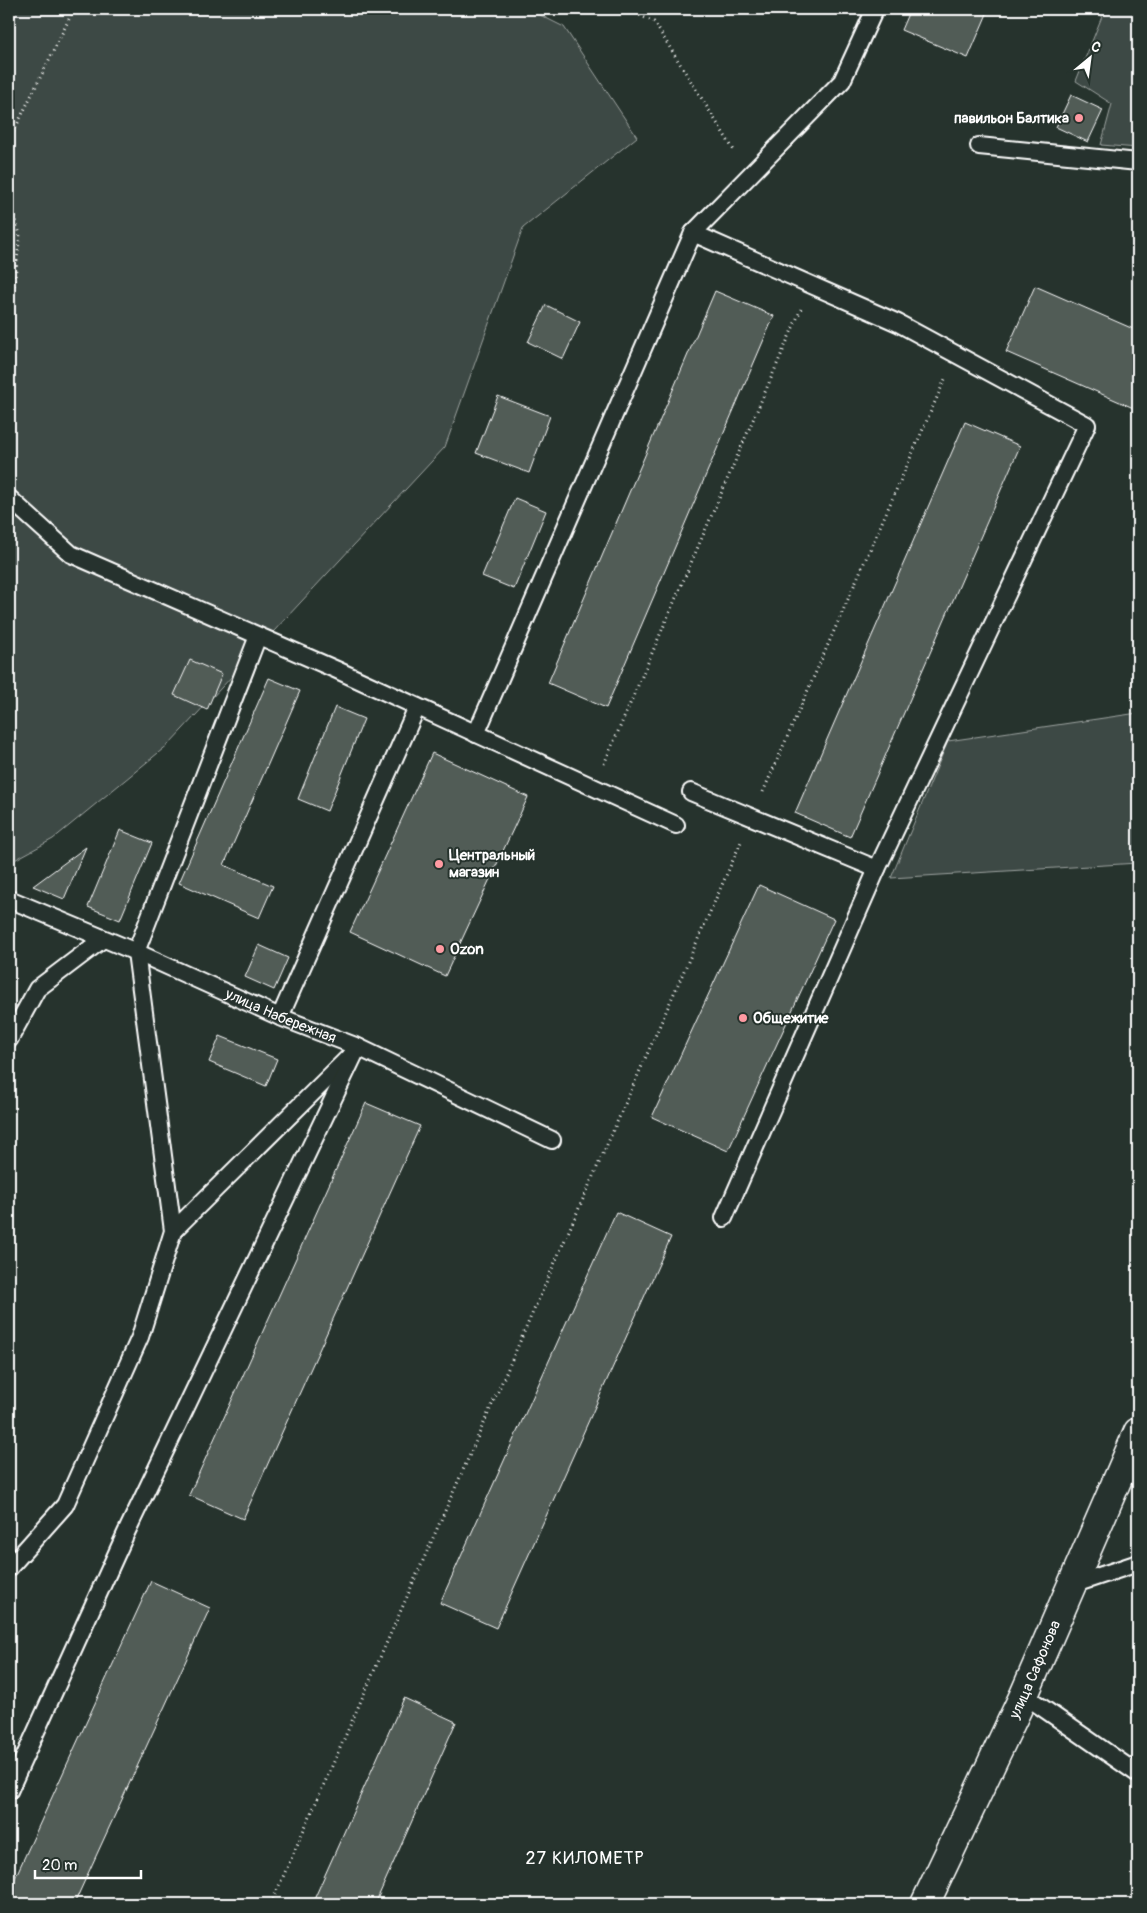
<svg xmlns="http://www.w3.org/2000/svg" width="1147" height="1913" font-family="Pangolin,sans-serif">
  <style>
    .green { fill: #3e4944; stroke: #9ea4a2 }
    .building { fill: #515c57; stroke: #fff }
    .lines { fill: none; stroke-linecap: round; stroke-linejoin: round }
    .lane-casing { stroke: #fff; stroke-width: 20 }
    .street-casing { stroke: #fff; stroke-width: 31 }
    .path { stroke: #fff; stroke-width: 3; stroke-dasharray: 1 4; stroke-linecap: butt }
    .lane { stroke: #26332d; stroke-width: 16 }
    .street { stroke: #26332d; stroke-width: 28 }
    .poi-dot { fill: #ff9aa2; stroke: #26332d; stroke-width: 2 }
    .labels { text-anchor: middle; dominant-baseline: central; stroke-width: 4; stroke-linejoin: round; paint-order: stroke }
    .poi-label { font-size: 15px; font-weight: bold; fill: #fff; stroke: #26332d; text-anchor: start }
    .street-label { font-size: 15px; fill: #fff; stroke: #26332d }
    .quarter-label { font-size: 18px; letter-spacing: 1px; fill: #fff; stroke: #26332d }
  </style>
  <rect width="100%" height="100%" fill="#26332d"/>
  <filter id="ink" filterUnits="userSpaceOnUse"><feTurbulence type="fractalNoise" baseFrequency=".02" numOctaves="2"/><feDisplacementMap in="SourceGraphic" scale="10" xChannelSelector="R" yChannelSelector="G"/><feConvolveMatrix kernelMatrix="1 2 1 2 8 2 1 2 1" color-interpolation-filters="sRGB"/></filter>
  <g filter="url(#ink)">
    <path class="green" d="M9 9H528L564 27 637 137 523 228 445 447 169 744 53 839 9 863Z
      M1105 9H1138V148L1101 145 1112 104 1076 81Z
      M1138 713V863L891 878 948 741Z"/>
    <path class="building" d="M910 9H989L968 58 901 30Z
      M1071 95 1103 110 1088 142 1056 127Z
      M1035 286 1138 331V410L1006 352Z
      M715 291 774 316 606 708 548 683Z
      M546 305 580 322 563 359 528 342Z
      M498 396 550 416 529 473 476 453Z
      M965 422 1020 446 850 837 795 813Z
      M515 498 546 511 514 589 482 576Z
      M190 660 222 674 207 710 174 695Z
      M269 678 300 691 224 865 273 886 259 918 179 883Z
      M335 707 364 719 327 811 298 799Z
      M432 753 528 797 445 976 350 932Z
      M120 830 152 843 120 920 88 907Z
      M86 847 64 899 33 886Z
      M759 885 834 919 728 1151 652 1117Z
      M259 945 288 958 274 990 245 977Z
      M220 1036 277 1059 266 1086 209 1062Z
      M366 1103 420 1126 243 1519 189 1495Z
      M616 1212 671 1237 496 1628 440 1603Z
      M151 1581 210 1608 74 1904H9V1891Z
      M404 1698 456 1722 375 1904H312Z"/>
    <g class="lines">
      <defs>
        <g id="lane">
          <path d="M979 146 1138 162"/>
          <path d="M693 233 842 81 875 9"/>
          <path d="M9 498 71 554 337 670 676 825"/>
          <path d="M476 734 693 233 898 323 1087 425 877 869 724 1218"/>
          <path d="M691 792 877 869"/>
          <path id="s1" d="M9 899 136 952 280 1017 358 1047 552 1140"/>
          <path d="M280 1017 417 707"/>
          <path d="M9 1040 37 989 103 939"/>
          <path d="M173 1231 350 1056"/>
          <path d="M9 1568 65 1505 140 1337 173 1231 136 952 258 636"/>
          <path d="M1072 1585 1138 1563"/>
          <path d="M1024 1695 1138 1774"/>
          <path d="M9 1791 126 1533 358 1047"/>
        </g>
        <g id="street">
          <path id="s2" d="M925 1904 1024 1695 1138 1432"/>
        </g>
      </defs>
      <use href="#lane" class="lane-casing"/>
      <use href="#street" class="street-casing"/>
      <path class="path" d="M626 9 654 22 735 152
        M9 141 74 9
        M9 202 20 234 9 329
        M604 764 801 309
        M763 792 946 377
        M271 1904 741 842"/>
      <use href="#lane" class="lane"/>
      <use href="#street" class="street"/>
    </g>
  </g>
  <g class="poi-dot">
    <circle cx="1079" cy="118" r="5"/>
    <circle cx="439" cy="864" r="5"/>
    <circle cx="440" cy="949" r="5"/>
    <circle cx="743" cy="1018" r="5"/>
  </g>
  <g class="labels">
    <g class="poi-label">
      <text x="1069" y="118" text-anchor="end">павильон Балтика</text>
      <text x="449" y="855">Центральный<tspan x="449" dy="17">магазин</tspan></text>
      <text x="450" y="949">Ozon</text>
      <text x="753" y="1018">Общежитие</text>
    </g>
    <g class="street-label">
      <text stroke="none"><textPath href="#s1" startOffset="296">улица Набережная</textPath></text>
      <text stroke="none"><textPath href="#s2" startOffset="259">улица Сафонова</textPath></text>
    </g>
    <g class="quarter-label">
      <text x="585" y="1858">27 КИЛОМЕТР</text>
    </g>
  </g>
  <rect width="1147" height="1913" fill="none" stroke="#26332d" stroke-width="30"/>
  <rect x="15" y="15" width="1117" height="1883" fill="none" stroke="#fff" stroke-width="2" filter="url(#ink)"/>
  <g transform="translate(1090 58) rotate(29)" stroke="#26332d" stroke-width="4" paint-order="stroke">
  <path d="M0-4L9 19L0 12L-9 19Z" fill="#ffffff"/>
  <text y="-8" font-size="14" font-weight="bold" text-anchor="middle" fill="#ffffff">С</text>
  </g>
  <path d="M35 1870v8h106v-8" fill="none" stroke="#ffffff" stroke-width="2.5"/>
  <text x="42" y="1870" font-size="15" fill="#ffffff" stroke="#26332d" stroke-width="4" paint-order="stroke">20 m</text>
</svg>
